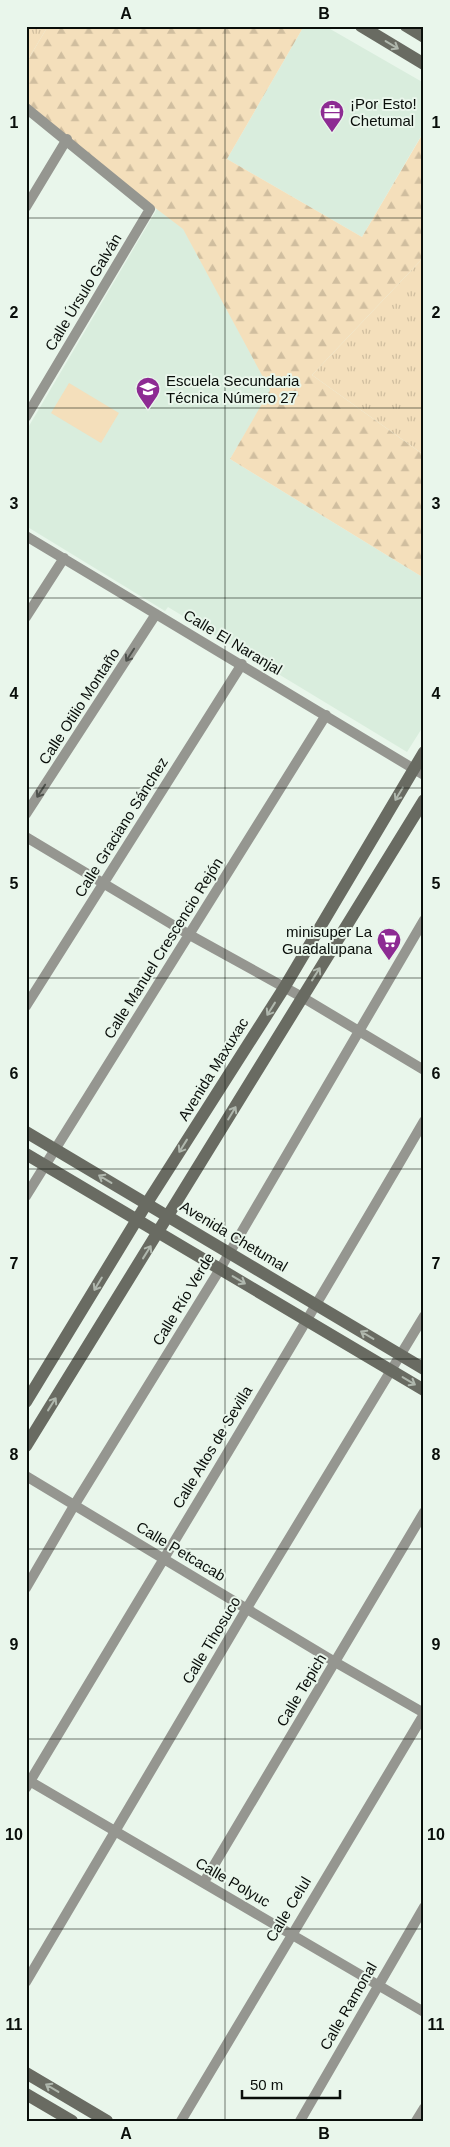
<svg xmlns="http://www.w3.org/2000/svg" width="450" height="2147" font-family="Helvetica,sans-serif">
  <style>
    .built { fill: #d9eddd }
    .grass { fill: url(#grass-tufts) }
    .forest { fill: url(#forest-firs) }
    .pitch { fill: #f4dfbb }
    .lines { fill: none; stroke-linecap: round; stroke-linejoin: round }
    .minor { stroke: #959690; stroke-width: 10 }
    .secondary { stroke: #696b62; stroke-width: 12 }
    .oneway { stroke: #afb7ad }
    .oneway2 { stroke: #4f524d }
    .grid { fill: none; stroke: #090e0a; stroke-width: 1; stroke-opacity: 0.55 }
    .labels { text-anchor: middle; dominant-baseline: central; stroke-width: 4; stroke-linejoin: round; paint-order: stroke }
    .poi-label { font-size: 15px; fill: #090e0a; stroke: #e9f6eb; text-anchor: start }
    .street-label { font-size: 15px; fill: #090e0a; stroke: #e9f6eb }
    .neatline { fill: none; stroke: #090e0a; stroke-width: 2 }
    .grid-label { font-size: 16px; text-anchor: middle; font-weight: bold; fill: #090e0a }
  </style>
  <defs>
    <pattern id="grass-tufts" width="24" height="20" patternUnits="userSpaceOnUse" patternTransform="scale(1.25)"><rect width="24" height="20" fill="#f4dfbb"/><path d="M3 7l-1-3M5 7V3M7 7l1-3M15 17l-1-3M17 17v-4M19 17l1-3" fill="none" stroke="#d0be9f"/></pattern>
    <pattern id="forest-firs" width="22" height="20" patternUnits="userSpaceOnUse" patternTransform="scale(1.25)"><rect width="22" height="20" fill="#f4dfbb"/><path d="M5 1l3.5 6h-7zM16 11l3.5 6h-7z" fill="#d0be9f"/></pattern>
  </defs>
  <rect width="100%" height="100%" fill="#e9f6eb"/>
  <path class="built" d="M304 26H325L424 83V131L362 237 227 159Z
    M157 209 183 228 271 390 230 459 424 578V725L407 752 168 607 165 611 26 526V431Z"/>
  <path class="grass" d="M26 26H48L26 63Z
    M424 257V455L312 375Z"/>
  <path class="forest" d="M48 26H304L227 159 362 237 422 135 424 136V257L312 375 424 455V578L230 459 270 390 183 229 26 110V63Z"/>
  <path class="pitch" d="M69 383 119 413 101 443 51 413Z"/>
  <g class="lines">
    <path class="minor" d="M26 108 150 209 26 417
      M26 207 67 139
      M26 536 424 775
      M26 617 64 558
      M26 814 156 614
      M26 837 188 934 302 997 424 1070
      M26 1006 242 664
      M26 1196 326 715
      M26 1476 335 1662 424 1713
      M26 1588 75 1504 220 1269 424 920
      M26 1779 424 2012
      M26 1788C159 1566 294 1345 424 1121
      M204 1882 424 1512
      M26 1982 247 1608 424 1316
      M181 2121 424 1714
      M300 2121 424 1907
      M416 2121 424 2108"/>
    <path class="secondary" d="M361 26 424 64
      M406 26 424 37
      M26 1132 424 1369
      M26 1154 424 1390
      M26 1402 147 1203 284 988 424 752
      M26 1446 424 800
      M26 2073 107 2121
      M26 2094 72 2121"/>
  </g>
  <defs><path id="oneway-shaft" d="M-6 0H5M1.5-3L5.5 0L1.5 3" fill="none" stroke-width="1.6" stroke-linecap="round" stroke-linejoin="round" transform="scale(1.25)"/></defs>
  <g class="oneway">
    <use href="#oneway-shaft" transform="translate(392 45) rotate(31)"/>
    <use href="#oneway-shaft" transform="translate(399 794) rotate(121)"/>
    <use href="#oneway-shaft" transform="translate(316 974) rotate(-58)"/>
    <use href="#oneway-shaft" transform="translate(271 1009) rotate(122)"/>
    <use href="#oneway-shaft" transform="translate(232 1113) rotate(-59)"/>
    <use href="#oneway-shaft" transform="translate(183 1146) rotate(122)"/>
    <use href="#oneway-shaft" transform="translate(105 1179) rotate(-149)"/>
    <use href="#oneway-shaft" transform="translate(147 1252) rotate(-58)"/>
    <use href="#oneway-shaft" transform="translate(239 1280) rotate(31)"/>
    <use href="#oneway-shaft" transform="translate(98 1284) rotate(121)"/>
    <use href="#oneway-shaft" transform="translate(367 1335) rotate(-149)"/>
    <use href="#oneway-shaft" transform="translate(409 1381) rotate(31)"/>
    <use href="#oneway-shaft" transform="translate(52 1404) rotate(-58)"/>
    <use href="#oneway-shaft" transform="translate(52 2088) rotate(-149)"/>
  </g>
  <g class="oneway2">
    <use href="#oneway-shaft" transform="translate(130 655) rotate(123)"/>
    <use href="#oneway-shaft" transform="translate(41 791) rotate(123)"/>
  </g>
  <path class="grid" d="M225 26V2121M26 218H424M26 408H424M26 598H424M26 788H424M26 978H424M26 1169H424M26 1359H424M26 1549H424M26 1739H424M26 1929H424"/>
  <defs>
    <symbol id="office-pin" viewBox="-11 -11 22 30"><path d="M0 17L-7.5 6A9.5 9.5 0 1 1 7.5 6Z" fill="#8d2b93" stroke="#e9f6eb"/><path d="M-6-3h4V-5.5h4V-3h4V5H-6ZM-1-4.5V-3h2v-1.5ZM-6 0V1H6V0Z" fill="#fff"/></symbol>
    <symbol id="school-pin" viewBox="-11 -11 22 30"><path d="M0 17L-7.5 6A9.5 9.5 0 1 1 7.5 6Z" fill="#8d2b93" stroke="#e9f6eb"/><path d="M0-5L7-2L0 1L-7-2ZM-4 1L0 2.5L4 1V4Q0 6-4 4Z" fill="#fff"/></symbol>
    <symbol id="supermarket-pin" viewBox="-11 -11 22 30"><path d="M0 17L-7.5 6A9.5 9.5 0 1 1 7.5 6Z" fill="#8d2b93" stroke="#e9f6eb"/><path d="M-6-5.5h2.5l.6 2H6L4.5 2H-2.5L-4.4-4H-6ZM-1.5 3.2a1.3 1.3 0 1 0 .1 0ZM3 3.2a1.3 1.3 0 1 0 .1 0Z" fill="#fff"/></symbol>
  </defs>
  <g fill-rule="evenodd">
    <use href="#office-pin" x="318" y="98" width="28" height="38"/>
    <use href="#school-pin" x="134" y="375" width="28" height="38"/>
    <use href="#supermarket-pin" x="375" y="926" width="28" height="38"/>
  </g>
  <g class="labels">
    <g class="poi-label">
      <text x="350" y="103">¡Por Esto!<tspan x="350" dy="17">Chetumal</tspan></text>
      <text x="166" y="380">Escuela Secundaria<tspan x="166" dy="17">Técnica Número 27</tspan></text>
      <text x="372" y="931" text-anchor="end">minisuper La<tspan x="372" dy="17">Guadalupana</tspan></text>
    </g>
    <g class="street-label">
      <text transform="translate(83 292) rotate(-59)">Calle Úrsulo Galván</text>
      <text transform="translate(233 642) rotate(31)">Calle El Naranjal</text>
      <text transform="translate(79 706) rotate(-57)">Calle Otilio Montaño</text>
      <text transform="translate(121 827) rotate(-58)">Calle Graciano Sánchez</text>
      <text transform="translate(163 948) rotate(-58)">Calle Manuel Crescencio Rejón</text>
      <text transform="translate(213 1069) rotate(-58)">Avenida Maxuxac</text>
      <text transform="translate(234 1236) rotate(31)">Avenida Chetumal</text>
      <text transform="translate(183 1299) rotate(-59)">Calle Río Verde</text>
      <text transform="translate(212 1447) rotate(-59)">Calle Altos de Sevilla</text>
      <text transform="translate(181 1551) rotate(31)">Calle Petcacab</text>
      <text transform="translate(211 1640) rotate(-59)">Calle Tihosuco</text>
      <text transform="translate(301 1690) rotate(-59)">Calle Tepich</text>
      <text transform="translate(233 1882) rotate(30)">Calle Polyuc</text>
      <text transform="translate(288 1909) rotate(-59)">Calle Celul</text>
      <text transform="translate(348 2006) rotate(-60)">Calle Ramonal</text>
    </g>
  </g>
  <rect width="450" height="2147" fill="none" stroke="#e9f6eb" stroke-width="55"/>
  <path d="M242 2090v8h98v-8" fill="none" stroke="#090e0a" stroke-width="2.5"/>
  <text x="250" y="2090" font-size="15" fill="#090e0a" stroke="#e9f6eb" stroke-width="4" paint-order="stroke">50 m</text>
  <rect x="28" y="28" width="394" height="2092" class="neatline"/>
  <g class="grid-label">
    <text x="126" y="19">A</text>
    <text x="324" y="19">B</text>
    <text x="14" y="128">1</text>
    <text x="436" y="128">1</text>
    <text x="14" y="318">2</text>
    <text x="436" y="318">2</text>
    <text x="14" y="509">3</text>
    <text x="436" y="509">3</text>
    <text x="14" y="699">4</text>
    <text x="436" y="699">4</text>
    <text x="14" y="889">5</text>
    <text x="436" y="889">5</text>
    <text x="14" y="1079">6</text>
    <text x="436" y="1079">6</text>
    <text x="14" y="1269">7</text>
    <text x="436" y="1269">7</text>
    <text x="14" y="1460">8</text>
    <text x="436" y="1460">8</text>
    <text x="14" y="1650">9</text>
    <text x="436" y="1650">9</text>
    <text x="14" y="1840">10</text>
    <text x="436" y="1840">10</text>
    <text x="14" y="2030">11</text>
    <text x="436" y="2030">11</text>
    <text x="126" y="2139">A</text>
    <text x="324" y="2139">B</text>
  </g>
</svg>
